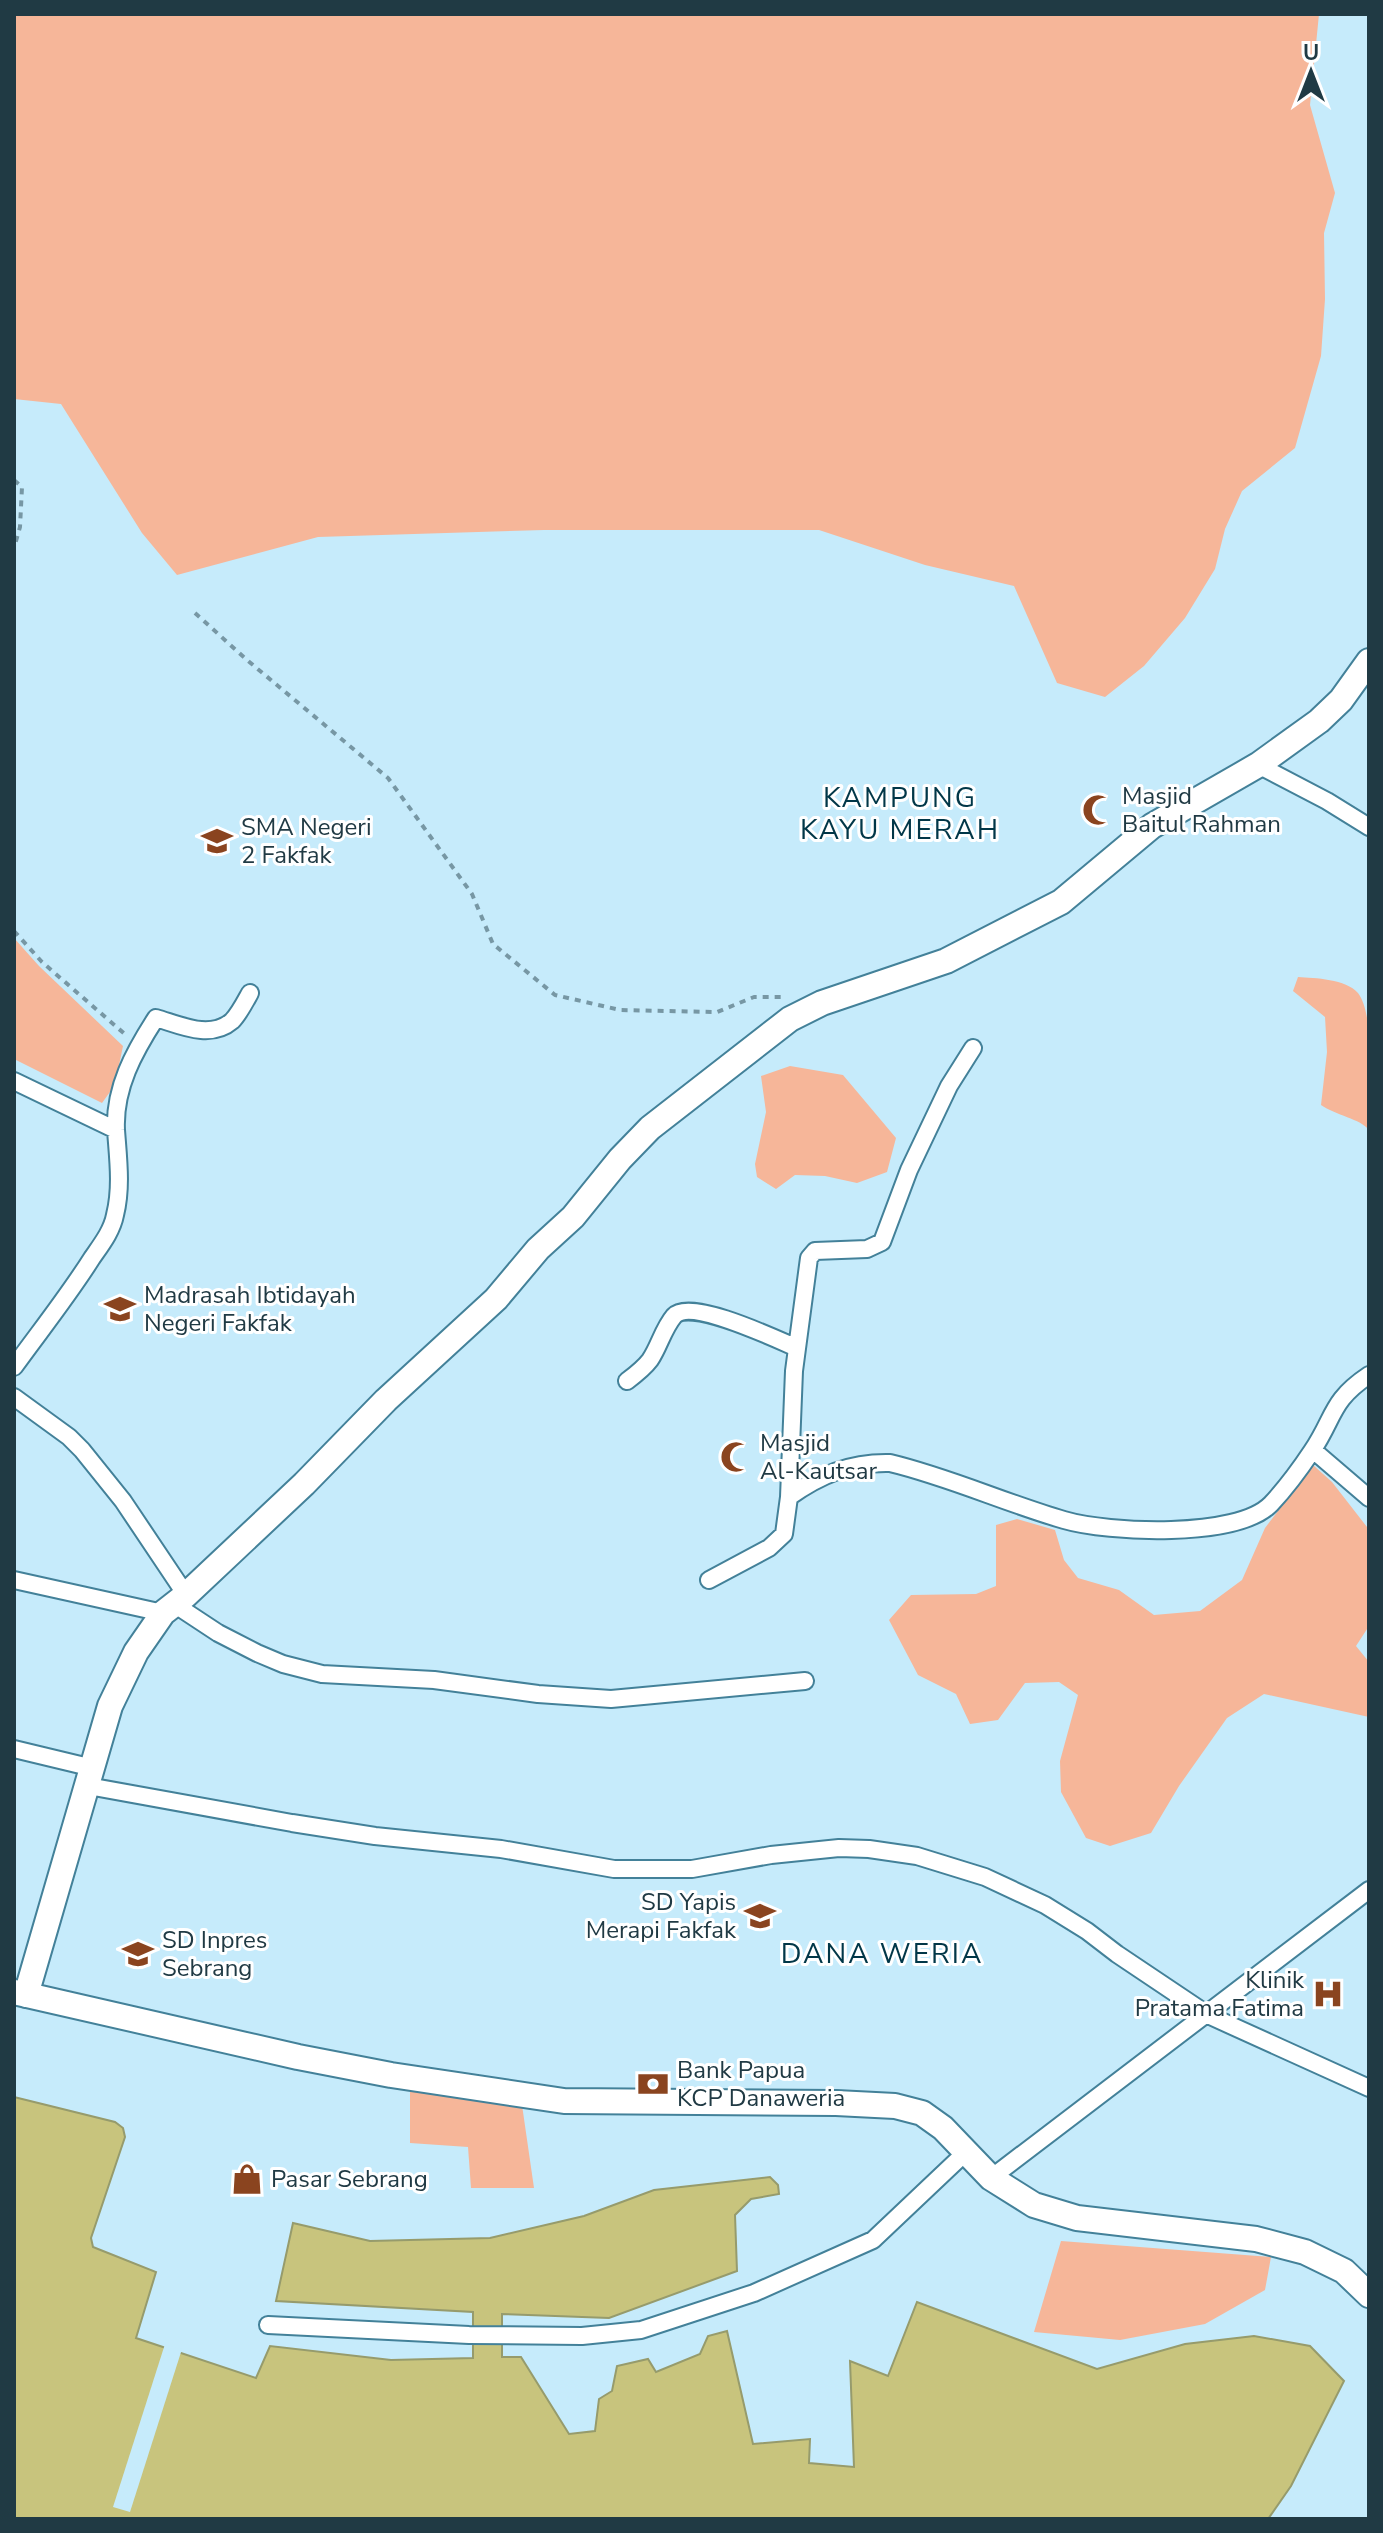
<svg xmlns="http://www.w3.org/2000/svg" width="1383" height="2533" font-family="'Nunito Sans',sans-serif">
  <style>
    .green { fill: #f6b699 }
    .water { fill: #c8c47d; stroke: #969b6c; stroke-width: 2 }
    .pier { fill: #c6ebfb }
    .lines { fill: none; stroke-linecap: round; stroke-linejoin: round }
    .street-casing { stroke: #438199; stroke-width: 20 }
    .secondary-casing { stroke: #438199; stroke-width: 28 }
    .path { stroke: #7797a4; stroke-width: 4; stroke-dasharray: 6 6; stroke-linecap: butt }
    .street { stroke: #fff; stroke-width: 16 }
    .secondary { stroke: #fff; stroke-width: 24 }
    .labels { text-anchor: middle; dominant-baseline: central; stroke-width: 6; stroke-linejoin: round; paint-order: stroke }
    .poi-label { font-size: 24px; fill: #203a44; stroke: #fff; text-anchor: start }
    .quarter-label { font-size: 28px; letter-spacing: 2px; fill: #013748; stroke: #fff }
  </style>
  <rect width="100%" height="100%" fill="#c6ebfb"/>
  <path class="green" d="M14 14H1319L1310 105 1335 193 1324 233 1325 299 1321 356 1295 448 1242 491 1225 529 1215 569 1185 618 1144 666 1105 697 1057 683 1014 586 925 565 819 530H544L318 537 177 575 142 533 61 404 14 399Z
    M14 938 39 966 123 1046 115 1085 102 1103 14 1059Z
    M1298 977C1315 978 1346 979 1358 993 1376 1016 1369 1098 1369 1130 1361 1119 1335 1115 1321 1105L1327 1052 1325 1017 1293 991Z
    M790 1066 843 1075 896 1138 887 1172 857 1183 825 1176 795 1175 776 1189 757 1177 755 1164 766 1112 761 1076Z
    M1313 1465 1332 1482 1367 1527 1369 1626 1356 1646 1369 1662V1717L1264 1694 1227 1718 1179 1786 1151 1833 1110 1846 1086 1838 1061 1792 1060 1761 1078 1695 1059 1682 1025 1683 998 1720 970 1724 956 1694 918 1675 889 1620 911 1595 976 1594 996 1586V1525L1017 1519 1055 1530 1064 1560 1078 1578 1119 1590 1154 1615 1200 1611 1242 1580 1265 1528Z
    M410 2088 522 2105 534 2188H471L468 2147 410 2143Z
    M1061 2241 1271 2257 1265 2290 1205 2324 1120 2340 1034 2332Z"/>
  <path class="water" d="M14 2097 115 2122 123 2128 125 2137 91 2238 93 2247 98 2249 156 2272 136 2338 256 2378 270 2346 391 2360 473 2358V2312L276 2301 293 2223 370 2241 490 2238 584 2216 654 2190 770 2177 778 2185 779 2194 751 2199 735 2215 737 2271 609 2318 502 2314V2357H521L569 2434 595 2431 599 2399 612 2391 617 2366 648 2359 656 2372 700 2354 708 2336 727 2331 753 2444 810 2439 809 2463 854 2467 850 2361 888 2376 917 2302 1097 2369 1185 2344 1254 2336 1310 2346 1344 2381 1291 2486 1268 2519H14Z"/>
  <path class="pier" d="M165 2344 182 2349 130 2512 113 2507Z"/>
  <g class="lines">
    <defs>
      <path id="street" d="M1258 765 1327 801 1369 827
        M14 1081 116 1130
        M14 1367C40 1331 68 1296 92 1258 101 1245 112 1231 115 1215 122 1187 118 1158 116 1130 114 1088 134 1052 156 1018 180 1025 210 1040 232 1021 239 1014 245 1002 250 993
        M627 1381C635 1375 644 1368 650 1360 659 1347 663 1329 674 1316 690 1298 776 1339 797 1348
        M14 1397 69 1437 82 1450 123 1501 186 1595
        M1313 1450 1369 1498
        M789 1497C820 1475 850 1462 890 1463 949 1477 1005 1503 1064 1520 1108 1533 1237 1539 1271 1504 1285 1489 1300 1469 1312 1451 1335 1417 1330 1401 1369 1375
        M14 1580 163 1613
        M709 1580 769 1548 784 1534 789 1497 794 1371 809 1258 815 1251 867 1249 882 1242 909 1170 949 1086 973 1048
        M174 1604 218 1633 257 1653 283 1664 322 1674 434 1680 538 1694 611 1699 805 1681
        M14 1749 93 1768
        M88 1786 292 1823 375 1836 501 1849 614 1869H692L771 1855 839 1848 869 1849 917 1856 985 1877 1045 1905 1087 1931 1117 1954 1208 2015 1369 2088
        M991 2178 1369 1890
        M268 2325 469 2335 582 2336 641 2330 754 2293 873 2240 966 2152"/>
      <path id="secondary" d="M14 1992 298 2057 391 2075 564 2101 836 2103 895 2106 922 2113 943 2128 991 2178 1034 2205 1077 2218 1256 2239 1305 2252 1344 2271 1369 2295
        M26 1995 110 1706 136 1652 163 1613 186 1595 304 1484 386 1400 496 1299 538 1249 573 1217 620 1159 650 1128 790 1019 822 1003 946 961 1061 902 1152 826 1258 765 1319 721 1341 700 1369 661"/>
    </defs>
    <use href="#street" class="street-casing"/>
    <use href="#secondary" class="secondary-casing"/>
    <path class="path" d="M14 480 22 487 20 527 14 548
      M195 613 247 660 388 778 472 894 493 944 555 995 620 1010 717 1012 754 997H786
      M14 931 42 962 127 1036"/>
    <use href="#street" class="street"/>
    <use href="#secondary" class="secondary"/>
  </g>
  <defs>
    <symbol id="mosque-bare" viewBox="-9 -9 18 18"><path d="M3.5-4.9A6 6 0 1 0 3.5 4.9A5 5 0 1 1 3.5-4.9Z" fill="#8a441f" stroke="#fff" stroke-width="2.5" paint-order="stroke"/></symbol>
    <symbol id="school-bare" viewBox="-9 -9 18 18"><path d="M0-5L7-2L0 1L-7-2ZM-4 1L0 2.5L4 1V4Q0 6-4 4Z" fill="#8a441f" stroke="#fff" stroke-width="2.5" paint-order="stroke"/></symbol>
    <symbol id="hospital-bare" viewBox="-9 -9 18 18"><path d="M-5-5h3v3.5h4V-5h3V5h-3V1.5h-4V5h-3Z" fill="#8a441f" stroke="#fff" stroke-width="2.5" paint-order="stroke"/></symbol>
    <symbol id="bank-bare" viewBox="-9 -9 18 18"><path d="M-6-4H6V4H-6ZM0-2.3a2.3 2.3 0 1 0 0 4.6a2.3 2.3 0 1 0 0-4.6Z" fill="#8a441f" stroke="#fff" stroke-width="2.5" paint-order="stroke"/></symbol>
    <symbol id="shop-bare" viewBox="-9 -9 18 18"><path d="M-5-2.5h2.3a2.7 3.5 0 0 1 5.4 0H5L5.5 6h-11ZM-1.5-2.5h3a1.5 2.3 0 0 0-3 0Z" fill="#8a441f" stroke="#fff" stroke-width="2.5" paint-order="stroke"/></symbol>
  </defs>
  <g fill-rule="evenodd">
    <use href="#mosque-bare" x="1076" y="788" width="44" height="44"/>
    <use href="#school-bare" x="195" y="819" width="44" height="44"/>
    <use href="#school-bare" x="98" y="1287" width="44" height="44"/>
    <use href="#mosque-bare" x="714" y="1435" width="44" height="44"/>
    <use href="#school-bare" x="738" y="1894" width="44" height="44"/>
    <use href="#school-bare" x="116" y="1932" width="44" height="44"/>
    <use href="#hospital-bare" x="1306" y="1972" width="44" height="44"/>
    <use href="#bank-bare" x="631" y="2062" width="44" height="44"/>
    <use href="#shop-bare" x="225" y="2157" width="44" height="44"/>
  </g>
  <g class="labels">
    <g class="poi-label">
      <text x="1122" y="796">Masjid<tspan x="1122" dy="28">Baitul Rahman</tspan></text>
      <text x="241" y="827">SMA Negeri<tspan x="241" dy="28">2 Fakfak</tspan></text>
      <text x="144" y="1295">Madrasah Ibtidayah<tspan x="144" dy="28">Negeri Fakfak</tspan></text>
      <text x="760" y="1443">Masjid<tspan x="760" dy="28">Al-Kautsar</tspan></text>
      <text x="736" y="1902" text-anchor="end">SD Yapis<tspan x="736" dy="28">Merapi Fakfak</tspan></text>
      <text x="162" y="1940">SD Inpres<tspan x="162" dy="28">Sebrang</tspan></text>
      <text x="1304" y="1980" text-anchor="end">Klinik<tspan x="1304" dy="28">Pratama Fatima</tspan></text>
      <text x="677" y="2070">Bank Papua<tspan x="677" dy="28">KCP Danaweria</tspan></text>
      <text x="271" y="2179">Pasar Sebrang</text>
    </g>
    <g class="quarter-label">
      <text x="900" y="798">KAMPUNG<tspan x="900" dy="32">KAYU MERAH</tspan></text>
      <text x="882" y="1954">DANA WERIA</text>
    </g>
  </g>
  <rect width="1383" height="2533" fill="none" stroke="#203a44" stroke-width="32"/>
  <g transform="translate(1311 72)" stroke="#ffffff" stroke-width="6" paint-order="stroke">
  <path d="M0-6L14 30L0 20L-14 30Z" fill="#203a44"/>
  <text y="-12" font-size="22" font-weight="bold" text-anchor="middle" fill="#203a44">U</text>
  </g>
</svg>
